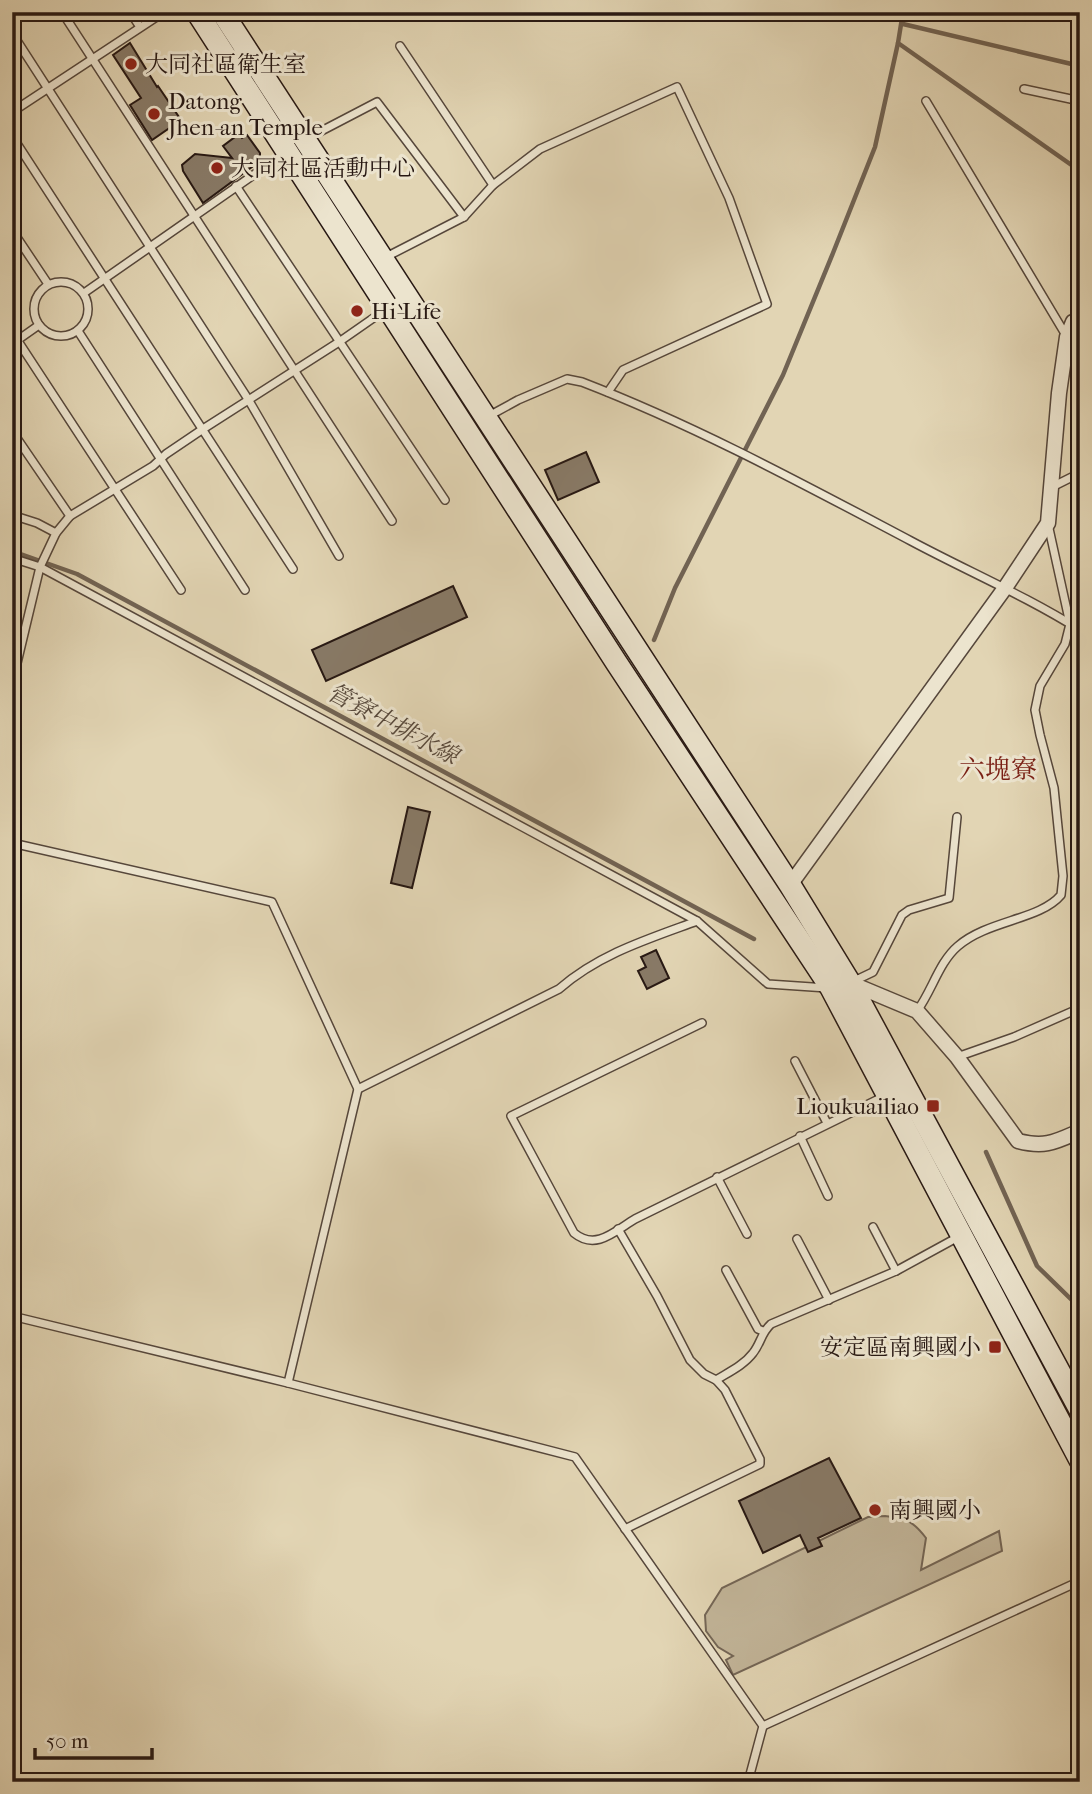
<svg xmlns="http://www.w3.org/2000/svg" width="1092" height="1794" viewBox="0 0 1092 1794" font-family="'IM FELL French Canon','Noto Serif TC',serif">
<rect width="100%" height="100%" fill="#e2d5b4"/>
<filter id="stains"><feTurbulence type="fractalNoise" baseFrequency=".00286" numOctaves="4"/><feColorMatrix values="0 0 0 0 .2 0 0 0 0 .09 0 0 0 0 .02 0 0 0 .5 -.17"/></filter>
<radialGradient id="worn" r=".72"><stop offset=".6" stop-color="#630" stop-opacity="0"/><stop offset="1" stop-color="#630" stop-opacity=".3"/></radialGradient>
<path fill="#c2b599" stroke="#746656" stroke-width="2" d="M 885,1516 C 906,1518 913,1521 926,1538 L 921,1570 L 999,1531 L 1002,1551 L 733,1675 L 726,1660 L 733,1656 L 718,1647 L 706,1631 L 705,1615 L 722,1588 L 868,1517 Z"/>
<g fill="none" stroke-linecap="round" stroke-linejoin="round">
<g stroke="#716353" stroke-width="4.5">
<path d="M 903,12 L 898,43 L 1080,171"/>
<path d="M 903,24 L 1080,66"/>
<path d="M 12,551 L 77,574 L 754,939"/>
<path d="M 654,640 L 675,588 L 783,375 L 833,253 L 875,147 L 898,43"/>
<path d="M 986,1152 L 1037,1266 L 1080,1308"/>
</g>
</g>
<g fill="#887a67" stroke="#271813" stroke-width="2">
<path d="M 130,43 L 157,87 L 158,86 L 181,120 L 152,140 L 130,105 L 141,98 L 113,55 Z"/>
<path d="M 239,134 L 242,138 L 247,135 L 260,153 L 260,161 L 203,203 L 183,171 L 182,165 L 195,154 L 232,158 L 223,146 Z"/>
<path d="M 586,452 L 599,482 L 558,500 L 545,470 Z"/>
<path d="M 453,586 L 467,617 L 326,681 L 312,650 Z"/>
<path d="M 408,807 L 430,812 L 412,888 L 391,883 Z"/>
<path d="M 656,950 L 669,978 L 647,989 L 638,971 L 646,967 L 641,957 Z"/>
<path d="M 829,1458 L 861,1518 L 818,1538 L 822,1546 L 808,1552 L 800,1535 L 763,1553 L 739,1501 Z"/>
</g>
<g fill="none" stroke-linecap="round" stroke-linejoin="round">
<g stroke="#56473b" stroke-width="10">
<g id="lane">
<path d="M 62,12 L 392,521"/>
<path d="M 130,12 L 140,27"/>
<path d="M 12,33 L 248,399 L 339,556"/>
<path d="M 400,46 L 493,185"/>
<path d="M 1024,89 L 1080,101"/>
<path d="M 926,101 L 1067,337 L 1080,351"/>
<path d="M 12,112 L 164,12"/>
<path d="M 12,136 L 293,569"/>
<path d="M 306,139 L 377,102 L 464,217"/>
<path d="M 236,186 L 445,500"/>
<path d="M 12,230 L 48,284"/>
<path d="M 384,258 L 464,217 L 493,185 L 540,149 L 677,87 L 729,198 L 767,304 L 623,370 L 608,392"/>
<circle cx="61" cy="309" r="27"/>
<path d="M 84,293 L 285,153"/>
<path d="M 78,331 L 245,590"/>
<path d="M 12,332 L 181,590"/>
<path d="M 12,344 L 39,325"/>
<path d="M 487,417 L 518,400 L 567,379 L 582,382 C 696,426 803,484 911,541 C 967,571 1026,596 1080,630"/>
<path d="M 12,431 L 70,516"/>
<path d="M 1052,487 L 1080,473"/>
<path d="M 12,515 L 37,523 L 56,533"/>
<path d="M 12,558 L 40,567 L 697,921 L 768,984 L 827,988"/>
<path d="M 12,684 L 40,567 L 56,533 L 70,516 L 153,466 L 166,454 L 203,429 L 339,342 L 405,296"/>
<path d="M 12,843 L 272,902 L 358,1089 L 288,1383"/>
<path d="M 852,982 L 873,972 L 902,915 L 909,910 L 949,898 L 957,817"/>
<path d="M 917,1011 C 932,991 939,962 958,946 C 988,920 1040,920 1061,895 L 1063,876 L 1054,788 L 1040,735 L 1035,710 L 1040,686 L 1065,644 L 1070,624 L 1048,524"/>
<path d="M 702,1023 L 511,1116 L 574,1233 C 596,1251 615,1231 635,1219 L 885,1096"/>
<path d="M 957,1057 L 1014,1037 L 1080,1008"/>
<path d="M 795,1061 L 827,1123"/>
<path d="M 358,1089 L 559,989 C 599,954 648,939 697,921"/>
<path d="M 800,1136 L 828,1196"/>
<path d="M 717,1177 L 747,1234"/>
<path d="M 873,1227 L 896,1271"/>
<path d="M 618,1229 L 657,1296 L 690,1360 L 704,1374 L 716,1380 L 725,1390 L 760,1459 L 760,1464 L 625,1529"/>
<path d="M 797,1239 L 829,1300"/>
<path d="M 726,1270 L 758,1329 L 763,1331"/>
<path d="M 12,1316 L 288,1383 L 575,1457 L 763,1726 L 748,1782"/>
<path d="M 716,1380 C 729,1372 744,1365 753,1353 C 761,1343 761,1333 771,1324 L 896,1271 L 960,1236"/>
<path d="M 763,1726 L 1080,1581"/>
</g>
</g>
<g stroke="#56473b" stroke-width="17">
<g id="street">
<path d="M 790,885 L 1005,588 L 1048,523 L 1059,393 L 1067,337 L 1073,322 L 1080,320"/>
<path d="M 850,983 L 917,1011 L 957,1057 L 1018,1141 C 1045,1148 1055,1142 1080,1131"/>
</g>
</g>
<g stroke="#271813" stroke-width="24">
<g id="secondary">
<path d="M 197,12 L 616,662 L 831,988 L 1080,1460"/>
<path d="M 222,12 L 790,885 L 850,983 L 1080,1410"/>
</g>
</g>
<use href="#lane" stroke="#ece4ce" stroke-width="7"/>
<use href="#street" stroke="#ece4ce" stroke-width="14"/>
<use href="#secondary" stroke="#ece4ce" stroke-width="21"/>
</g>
<g fill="#8f2418" stroke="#ece4ce" stroke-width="2.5">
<circle cx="131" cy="64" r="7"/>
<circle cx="154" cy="114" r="7"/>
<circle cx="217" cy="168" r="7"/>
<circle cx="357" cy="311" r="7"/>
<rect x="926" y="1099" width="14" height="14" rx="3.5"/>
<rect x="988" y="1340" width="14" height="14" rx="3.5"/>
<circle cx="875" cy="1510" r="7"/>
</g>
<g text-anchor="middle" stroke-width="6" stroke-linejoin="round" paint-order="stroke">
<g font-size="23" fill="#271813" stroke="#ece4ce" text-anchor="start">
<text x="145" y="72">大同社區衛生室</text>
<text x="168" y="109">Datong<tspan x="168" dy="26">Jhen-an Temple</tspan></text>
<text x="231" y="176">大同社區活動中心</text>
<text x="371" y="319">Hi-Life</text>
<text x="919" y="1114" text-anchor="end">Lioukuailiao</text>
<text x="981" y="1355" text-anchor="end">安定區南興國小</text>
<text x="889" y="1518">南興國小</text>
</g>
<g font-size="24" font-style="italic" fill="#584a3d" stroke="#ece4ce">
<text transform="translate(393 724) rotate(28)" y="8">管寮中排水線</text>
</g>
<g font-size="26" fill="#7a1f14" stroke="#ece4ce">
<text x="998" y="778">六塊寮</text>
</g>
</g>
<rect width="1092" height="1794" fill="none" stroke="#e2d5b4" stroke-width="42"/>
<rect x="14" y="14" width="1064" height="1766" fill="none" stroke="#271813" stroke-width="3.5"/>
<rect x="21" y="21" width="1050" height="1752" fill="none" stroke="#271813" stroke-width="2"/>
<path d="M35 1748v10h117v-10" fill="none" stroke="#271813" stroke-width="3.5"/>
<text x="46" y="1748" font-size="21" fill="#271813" stroke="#ece4ce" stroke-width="5" paint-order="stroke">50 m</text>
<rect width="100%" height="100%" filter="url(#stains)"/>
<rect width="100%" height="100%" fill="url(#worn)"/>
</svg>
